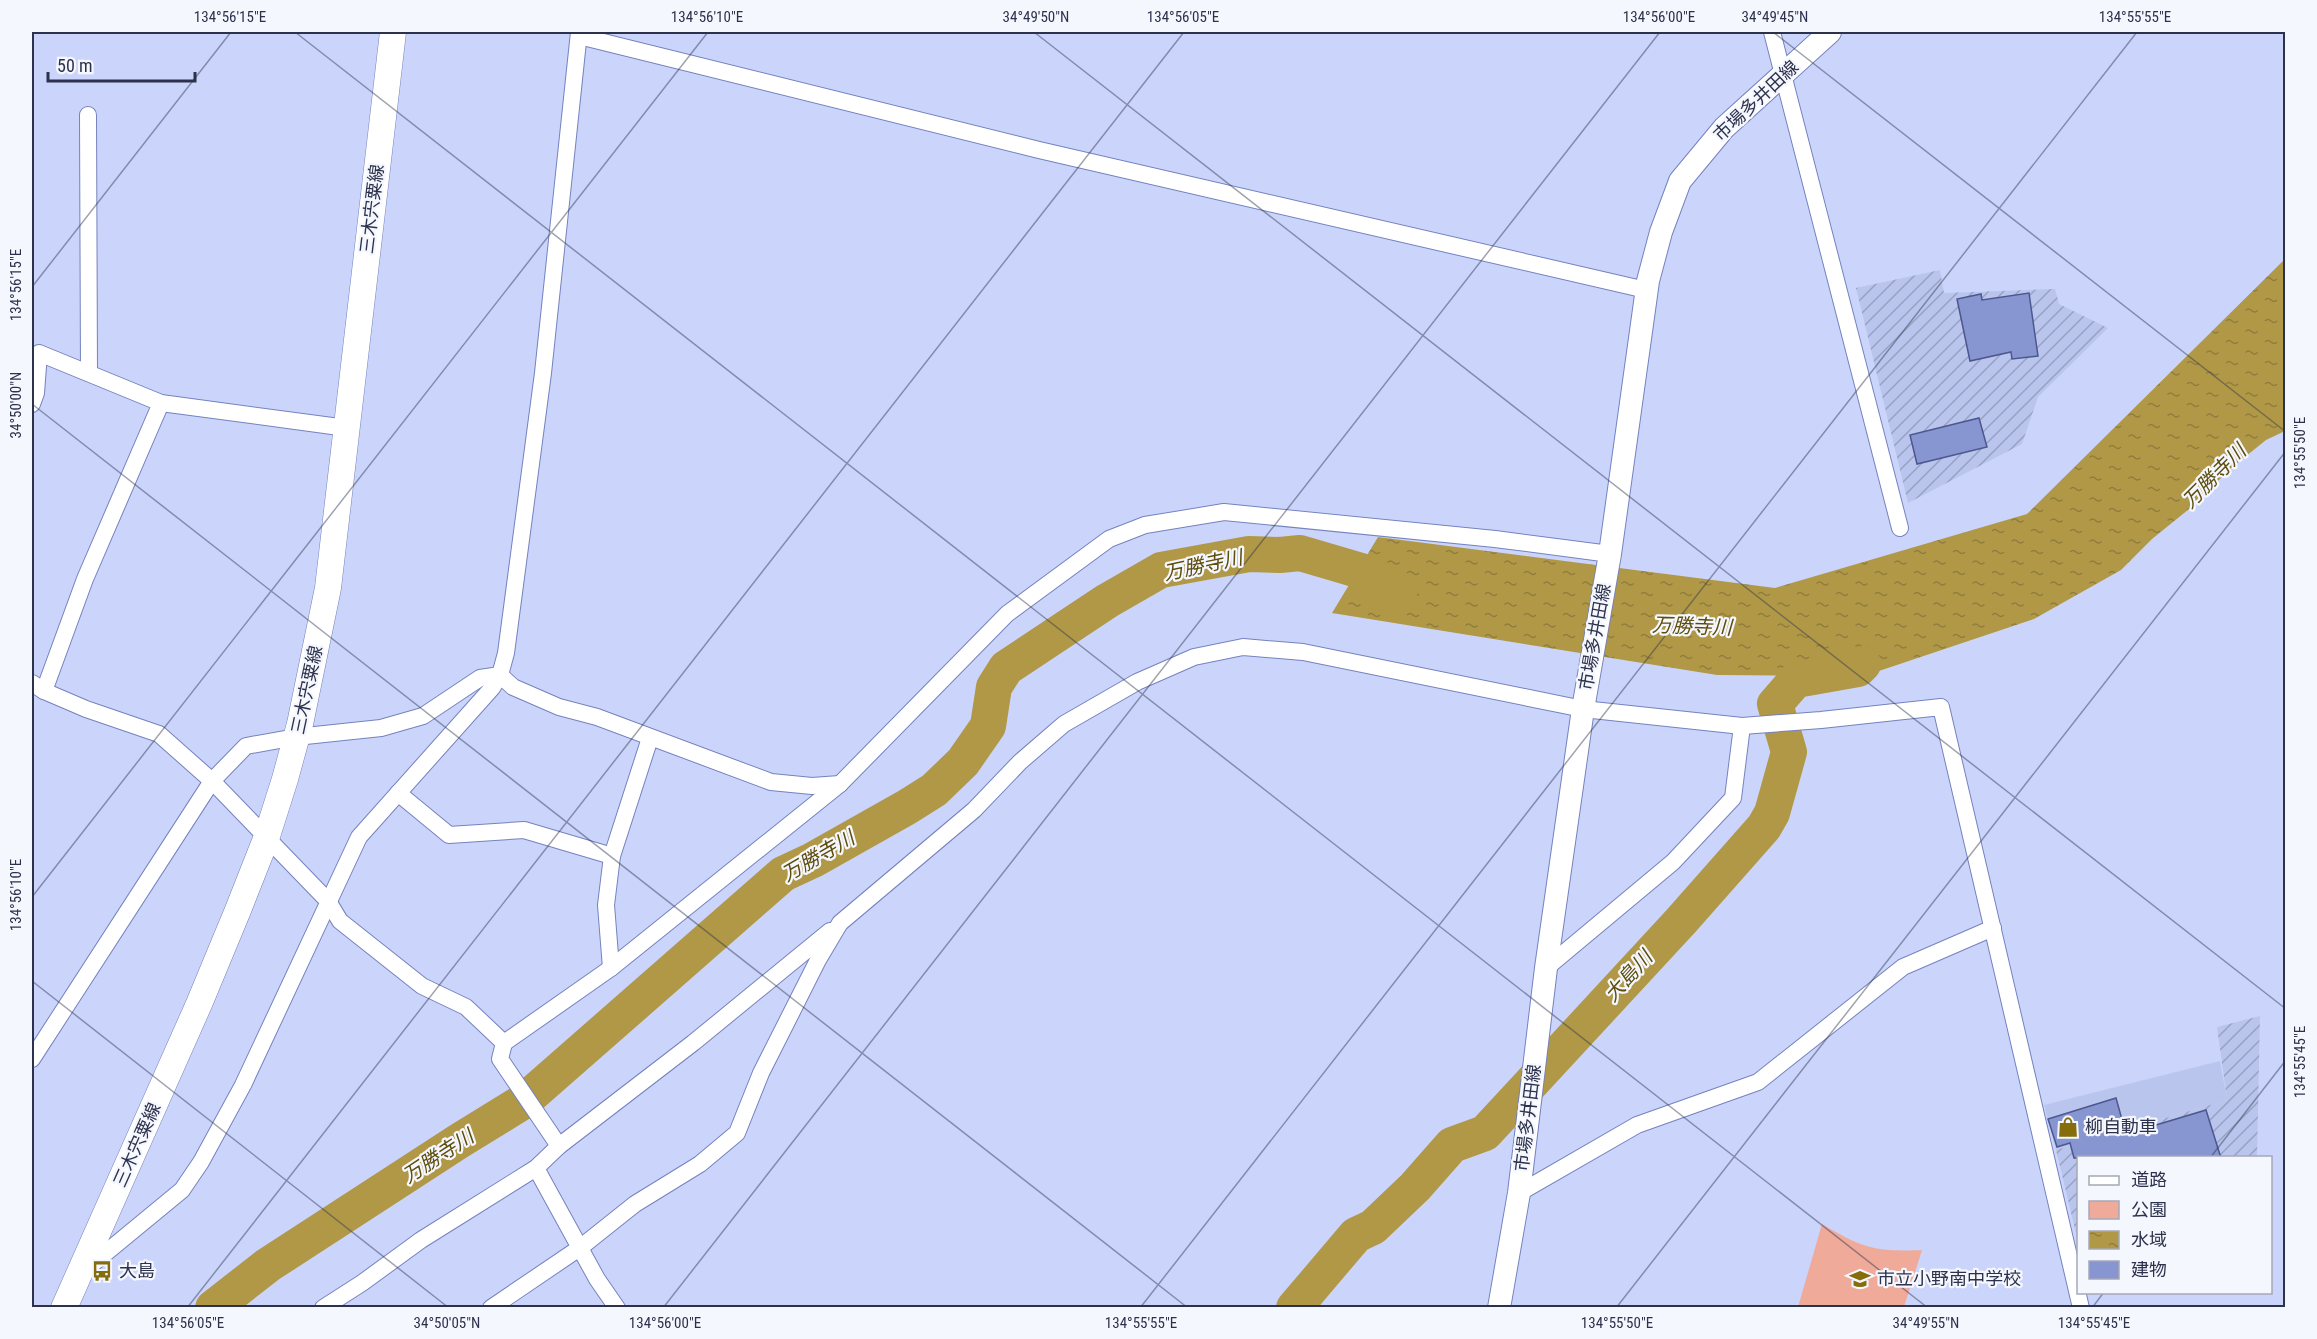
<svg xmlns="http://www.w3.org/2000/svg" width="2317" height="1339" viewBox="0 0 2317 1339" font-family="'Roboto Condensed','Noto Sans JP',sans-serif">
<defs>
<pattern id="industrial-furrows" width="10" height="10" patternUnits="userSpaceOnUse" patternTransform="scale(1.5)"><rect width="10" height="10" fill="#bac5ee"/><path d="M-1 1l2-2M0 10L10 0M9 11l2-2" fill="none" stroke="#98a1c3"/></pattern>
<pattern id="water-ripples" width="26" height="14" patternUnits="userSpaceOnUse" patternTransform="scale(1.5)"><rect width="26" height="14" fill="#b09846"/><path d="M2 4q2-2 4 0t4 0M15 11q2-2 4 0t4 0" fill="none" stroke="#907d3d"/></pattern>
</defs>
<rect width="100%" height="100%" fill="#cbd5fc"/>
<path fill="#bac5ee" d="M 2220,1061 L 2227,1100 L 2056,1150 L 2044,1105 Z"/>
<g fill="url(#industrial-furrows)">
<path d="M 1940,270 L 1944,293 L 2055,289 L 2059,304 L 2108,328 L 2038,397 L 2022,444 L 1908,503 L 1856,288 Z"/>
<path d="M 2260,1016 L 2257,1157 L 2078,1158 L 2078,1242 L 2056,1150 L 2227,1100 L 2217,1027 Z"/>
</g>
<path fill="#f0aa9a" d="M 1822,1224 C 1862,1248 1875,1252 1922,1250 L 1904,1307 L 1798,1307 Z"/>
<path fill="url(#water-ripples)" d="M 2285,259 L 2285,431 L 2266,440 L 2230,469 L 2194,505 L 2152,539 L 2121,570 L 2034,619 L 1864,676 L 1717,675 L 1332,613 L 1378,537 L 1775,588 L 2027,514 Z"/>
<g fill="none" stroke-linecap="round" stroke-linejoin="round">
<g stroke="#b09846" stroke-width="36">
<path d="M 213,1308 L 268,1265 L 459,1141 L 524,1101 L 783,874 L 813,860 L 907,807 L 934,790 L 963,762 L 988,726 L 994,687 L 1006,668 L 1107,601 L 1161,570 L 1249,554 L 1280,555 L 1300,553 L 1368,573 L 1399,594"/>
<path d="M 1294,1308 L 1356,1235 L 1373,1227 L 1415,1187 L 1452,1145 L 1485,1133 L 1681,921 L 1764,827 L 1772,813 L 1789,752 L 1775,704 L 1796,680 L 1858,669 L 1863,664"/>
</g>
</g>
<g fill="#8795d1" stroke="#4c578f" stroke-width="1.5">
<path d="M 2029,293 L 2038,356 L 2012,359 L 2011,352 L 1970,361 L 1957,299 L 1981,294 L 1982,300 Z"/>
<path d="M 1979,418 L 1987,447 L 1917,464 L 1910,435 Z"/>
<path d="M 2116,1098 L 2126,1134 L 2206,1110 L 2221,1158 L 2074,1158 L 2070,1143 L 2057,1147 L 2048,1119 Z"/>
</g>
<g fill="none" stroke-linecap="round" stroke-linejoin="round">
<g stroke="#7582be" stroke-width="18">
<g id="street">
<path d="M 1772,32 L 1900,528"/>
<path d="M 579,36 L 1039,150 L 1646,290"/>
<path d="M 88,115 L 89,373"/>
<path d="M 32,404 L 36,393 L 39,353 L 161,403 L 347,428"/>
<path d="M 32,683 L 44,691 L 86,709 L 159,734 L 212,781 L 328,901 L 340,921 L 422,986 L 466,1007 L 504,1043 L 500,1059 L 559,1146"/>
<path d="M 44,691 L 85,579 L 161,403"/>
<path d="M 398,793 L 449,835 L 524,830 L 612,856"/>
<path d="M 611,968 L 606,905 L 612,856 L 650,738"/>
<path d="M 1546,968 L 1673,862 L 1733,798 L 1742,726"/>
<path d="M 504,1043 L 611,968 L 840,784 L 1007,614 L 1109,539 L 1145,525 L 1224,512 L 1495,539 L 1610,554"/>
<path d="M 32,1059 L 212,781 L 246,746 L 296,737 L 381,728 L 423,716 L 480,678 L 500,675 L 513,687 L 559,707 L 597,717 L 771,782 L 812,786 L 840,784"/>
<path d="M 536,1168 L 597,1279 L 617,1308"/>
<path d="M 1519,1193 L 1637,1125 L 1758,1082 L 1903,967 L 1993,928"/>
<path d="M 85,1270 L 182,1190 L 201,1162 L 243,1085 L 359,837 L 492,688 L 500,675 L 506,653 L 543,373 L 579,32"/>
<path d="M 323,1308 L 362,1283 L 421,1240 L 536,1168 L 559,1146 L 693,1043 L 830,931"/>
<path d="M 491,1308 L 581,1247 L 635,1204 L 700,1164 L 737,1133 L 761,1073 L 818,960 L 840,923 L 974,810 L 1020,762 L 1064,724 L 1137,682 L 1194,657 L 1243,647 L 1303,652 L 1583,709 L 1742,726 L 1821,720 L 1941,707 L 2081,1308"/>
</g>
</g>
<g stroke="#7582be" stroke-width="24">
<path id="secondary" d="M 1499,1308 L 1519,1193 L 1546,968 L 1583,709 L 1610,554 L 1648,281 L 1661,232 L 1680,181 L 1724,128 L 1830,32"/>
</g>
<g stroke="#7582be" stroke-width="27">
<path id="primary" d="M 64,1308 L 199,1004 L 238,910 L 266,839 L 285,779 L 300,724 L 328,588 L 393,32"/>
</g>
<use href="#street" stroke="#fff" stroke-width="16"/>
<use href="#secondary" stroke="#fff" stroke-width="22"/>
<use href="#primary" stroke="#fff" stroke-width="26"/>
</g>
<path fill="none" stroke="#2d324c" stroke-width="1.5" stroke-opacity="0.45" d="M 295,32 L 1928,1308M 1034,32 L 2286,1009M 1773,32 L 2286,432M 32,287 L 231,32M 32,404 L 1188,1308M 32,897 L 708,32M 32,981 L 449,1308M 2210,1158 L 2286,1060M 187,1308 L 1184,32M 663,1308 L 1660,32M 1140,1308 L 2137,32M 1616,1308 L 2286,451M 2092,1308 L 2104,1292"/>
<defs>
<g id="shop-bare" transform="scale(1.62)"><path d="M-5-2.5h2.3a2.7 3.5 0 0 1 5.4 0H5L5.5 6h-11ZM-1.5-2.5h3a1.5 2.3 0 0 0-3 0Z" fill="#846d0a" stroke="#f5f7fe" stroke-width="2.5" paint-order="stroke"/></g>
<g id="bus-bare" transform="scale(1.62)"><path d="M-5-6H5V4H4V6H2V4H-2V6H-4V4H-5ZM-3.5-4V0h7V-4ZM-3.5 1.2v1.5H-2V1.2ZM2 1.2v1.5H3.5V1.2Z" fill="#846d0a" stroke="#f5f7fe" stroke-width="2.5" paint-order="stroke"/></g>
<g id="school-bare" transform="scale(1.62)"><path d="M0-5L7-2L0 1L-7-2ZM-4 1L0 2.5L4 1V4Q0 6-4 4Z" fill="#846d0a" stroke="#f5f7fe" stroke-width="2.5" paint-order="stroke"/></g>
</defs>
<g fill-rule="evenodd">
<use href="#shop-bare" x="2068" y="1127"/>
<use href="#bus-bare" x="102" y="1271"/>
<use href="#school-bare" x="1860" y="1279"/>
</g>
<g text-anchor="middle" stroke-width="4.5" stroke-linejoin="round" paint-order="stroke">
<g font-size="18" fill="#2d324c" stroke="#f5f7fe">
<text transform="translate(1756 101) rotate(-43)" y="6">市場多井田線</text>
<text transform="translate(372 209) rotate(-83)" y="6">三木宍粟線</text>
<text transform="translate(1595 637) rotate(-80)" y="6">市場多井田線</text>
<text transform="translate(307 690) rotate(-78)" y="6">三木宍粟線</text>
<text transform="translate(1528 1118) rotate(-83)" y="6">市場多井田線</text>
<text transform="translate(137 1145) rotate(-66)" y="6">三木宍粟線</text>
</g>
<g font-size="18" fill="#2d324c" stroke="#f5f7fe" text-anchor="start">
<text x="2085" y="1133">柳自動車</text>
<text x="119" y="1277">大島</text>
<text x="1877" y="1285">市立小野南中学校</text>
</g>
<g font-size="20" font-style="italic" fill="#5d4c0b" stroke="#f5f7fe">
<text transform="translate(2214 476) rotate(-45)" y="7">万勝寺川</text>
<text transform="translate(1203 565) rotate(-12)" y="7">万勝寺川</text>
<text transform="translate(1692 626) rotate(2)" y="7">万勝寺川</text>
<text transform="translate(818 856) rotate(-30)" y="7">万勝寺川</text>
<text transform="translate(1628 976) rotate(-48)" y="7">大島川</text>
<text transform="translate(438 1156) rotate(-33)" y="7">万勝寺川</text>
</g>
</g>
<rect width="2317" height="1339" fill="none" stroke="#f5f7fe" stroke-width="66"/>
<rect x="2077" y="1156" width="195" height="138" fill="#f5f7fe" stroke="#a5a8b7" stroke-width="1.5"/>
<rect x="2089" y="1176" width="30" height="9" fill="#ffffff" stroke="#a5a8b7" stroke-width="1.5"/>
<text x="2131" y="1186" font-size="18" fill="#2d324c">道路</text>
<rect x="2089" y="1201" width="30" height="18" fill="#f0aa9a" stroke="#a5a8b7" stroke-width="1.5"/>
<text x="2131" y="1216" font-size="18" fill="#2d324c">公園</text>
<rect x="2089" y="1231" width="30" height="18" fill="url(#water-ripples)" stroke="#a5a8b7" stroke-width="1.5"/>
<text x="2131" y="1246" font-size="18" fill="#2d324c">水域</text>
<rect x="2089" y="1261" width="30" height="18" fill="#8795d1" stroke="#a5a8b7" stroke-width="1.5"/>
<text x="2131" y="1276" font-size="18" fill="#2d324c">建物</text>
<path d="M48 72v9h147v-9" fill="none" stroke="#2d324c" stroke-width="3"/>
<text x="57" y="72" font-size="18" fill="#2d324c" stroke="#f5f7fe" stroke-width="4.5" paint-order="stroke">50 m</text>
<rect x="33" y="33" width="2251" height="1273" fill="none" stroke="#2d324c" stroke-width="2"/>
<g font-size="15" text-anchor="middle" fill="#2d324c">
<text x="230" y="22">134°56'15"E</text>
<text x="707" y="22">134°56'10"E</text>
<text x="1036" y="22">34°49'50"N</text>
<text x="1183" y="22">134°56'05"E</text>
<text x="1659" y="22">134°56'00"E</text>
<text x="1775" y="22">34°49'45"N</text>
<text x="2135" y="22">134°55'55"E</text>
<text transform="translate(16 285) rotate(-90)" y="5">134°56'15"E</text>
<text transform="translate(16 405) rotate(-90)" y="5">34°50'00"N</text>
<text transform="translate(2300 453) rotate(-90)" y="5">134°55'50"E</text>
<text transform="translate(16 895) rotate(-90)" y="5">134°56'10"E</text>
<text transform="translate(2300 1062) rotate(-90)" y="5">134°55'45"E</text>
<text x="188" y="1328">134°56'05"E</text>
<text x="447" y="1328">34°50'05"N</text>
<text x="665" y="1328">134°56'00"E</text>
<text x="1141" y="1328">134°55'55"E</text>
<text x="1617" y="1328">134°55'50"E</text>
<text x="1926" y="1328">34°49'55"N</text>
<text x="2094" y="1328">134°55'45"E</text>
</g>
</svg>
